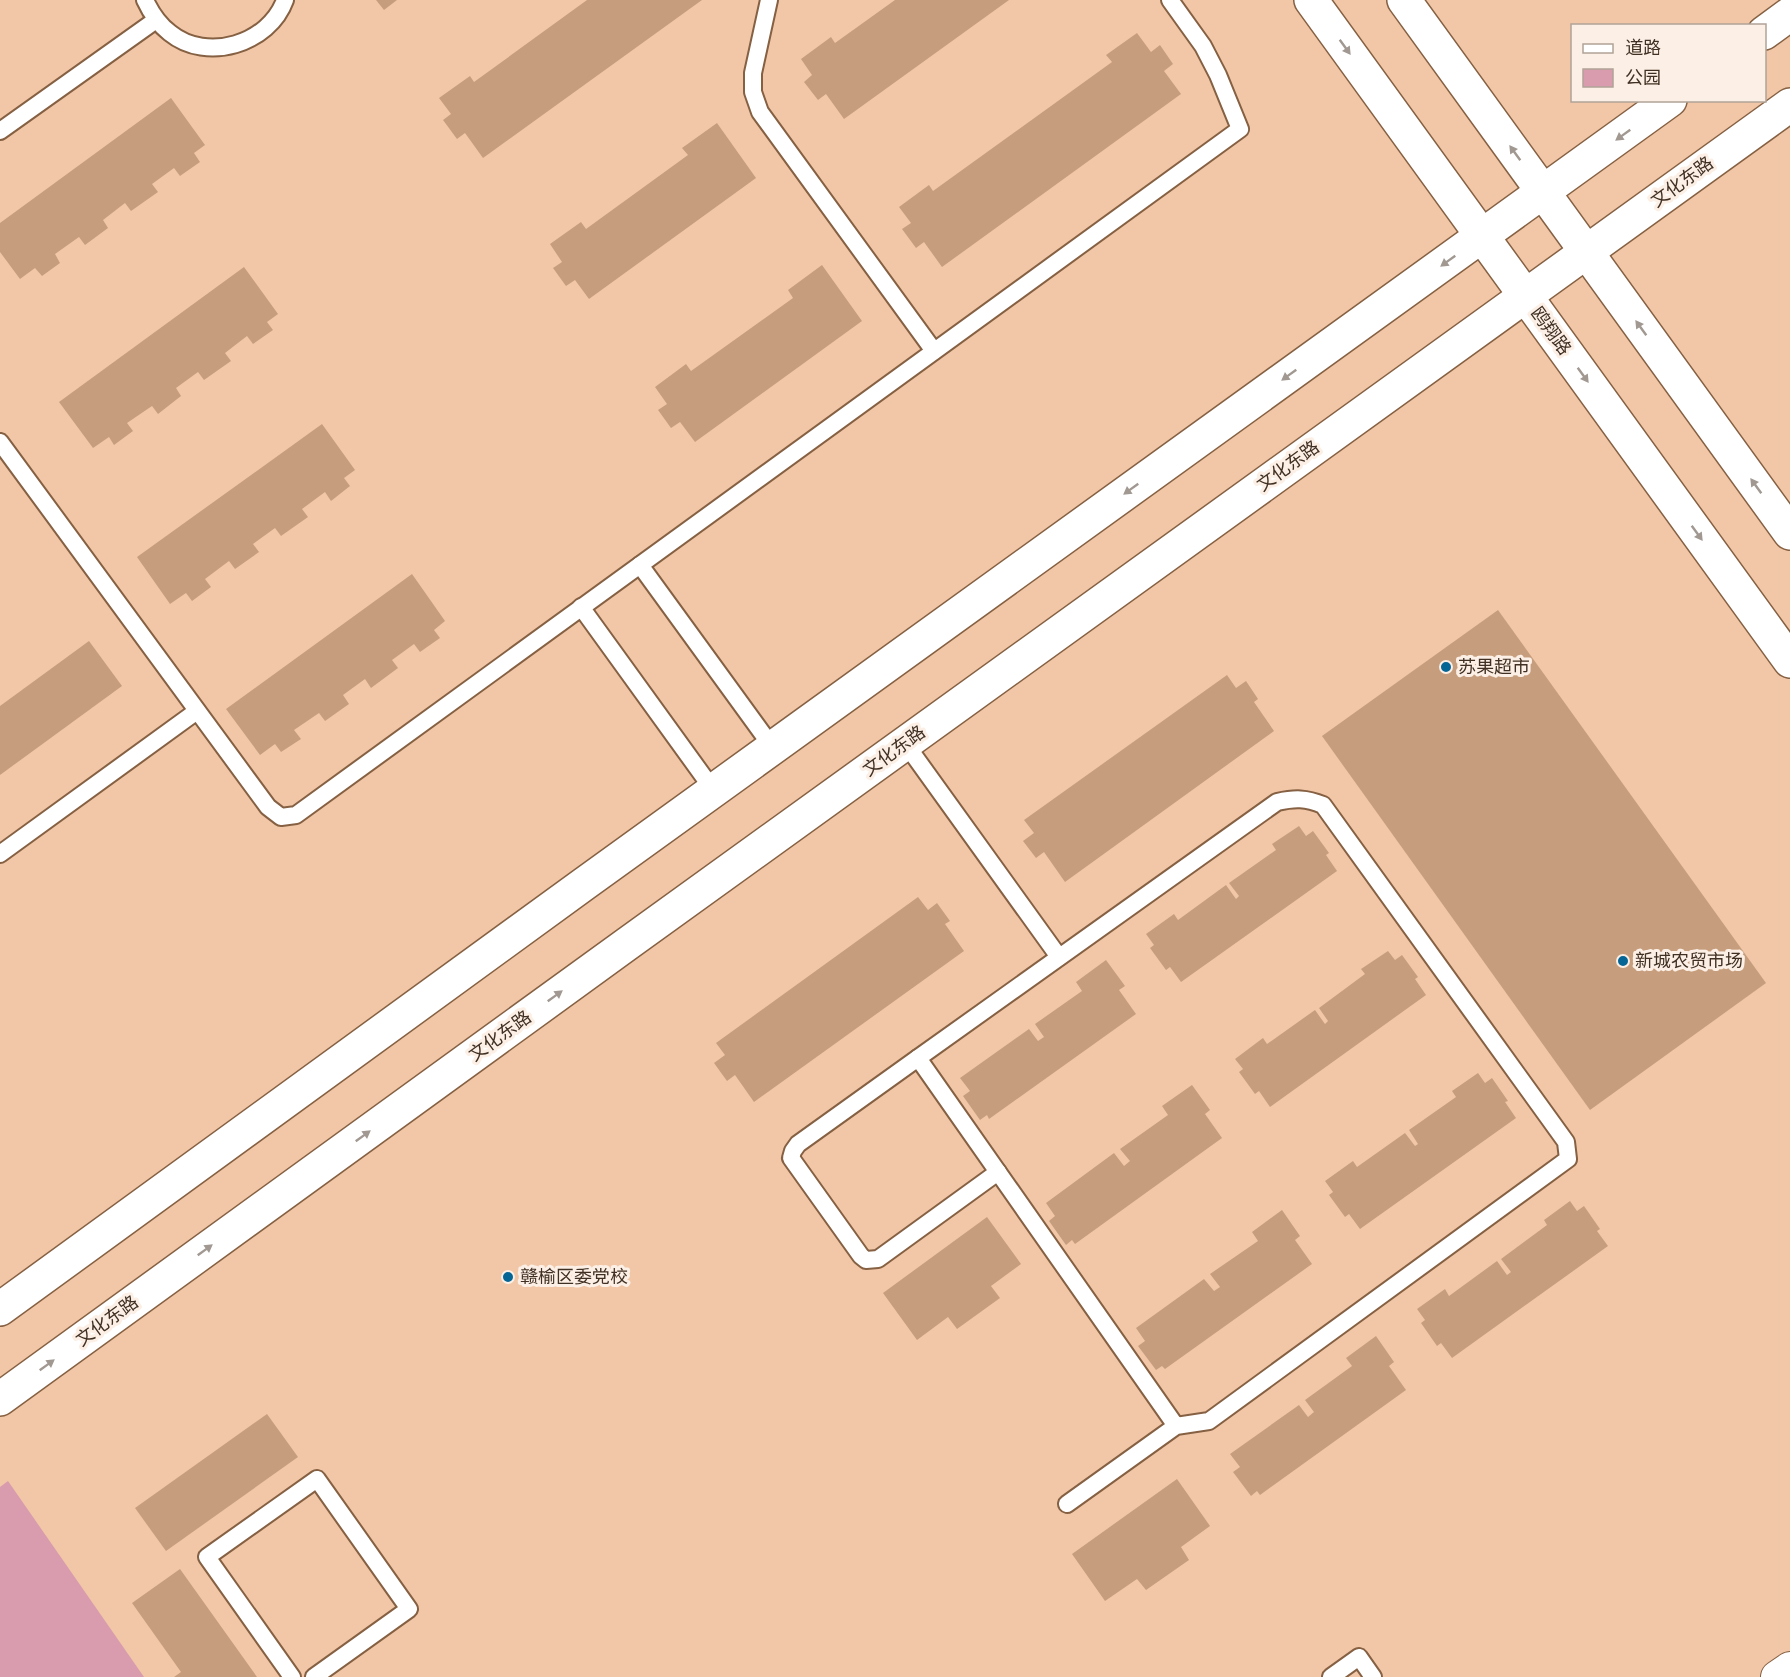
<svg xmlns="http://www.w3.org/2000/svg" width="1790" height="1677" viewBox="0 0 1790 1677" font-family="'Nunito Sans','Noto Sans SC',sans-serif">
<rect width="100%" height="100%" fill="#f1c7a7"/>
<path fill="#d89cae" d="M 8,1481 L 144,1677 L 0,1677 L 0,1487 Z"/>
<g fill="#c69e7e">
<path d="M 376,0 L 397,0 L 384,10 Z"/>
<path d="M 587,0 L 702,0 L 483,158 L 465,133 L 457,139 L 443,120 L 451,114 L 439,98 L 470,76 L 474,82 Z"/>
<path d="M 895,0 L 1009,0 L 844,119 L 826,94 L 818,100 L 804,82 L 812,75 L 801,59 L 831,37 L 835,43 Z"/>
<path d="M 1137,33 L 1151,52 L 1160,45 L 1173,64 L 1164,71 L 1181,94 L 942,267 L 924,242 L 916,248 L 902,229 L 911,223 L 899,207 L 929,185 L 933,191 L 1112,62 L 1106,55 Z"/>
<path d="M 171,98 L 205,145 L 194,153 L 200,162 L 180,176 L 174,168 L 152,184 L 158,192 L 131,211 L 125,203 L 103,220 L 108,228 L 85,245 L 79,237 L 55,254 L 60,263 L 42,276 L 35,268 L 20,279 L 0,252 L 0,223 Z"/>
<path d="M 717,123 L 756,178 L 589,299 L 575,280 L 566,286 L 553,268 L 562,262 L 550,244 L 581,222 L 586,229 L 688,155 L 682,148 Z"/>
<path d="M 822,265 L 862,321 L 695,442 L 680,422 L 671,428 L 658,410 L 667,404 L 655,387 L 686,364 L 691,371 L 793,298 L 788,290 Z"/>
<path d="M 244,267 L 278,314 L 267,322 L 273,330 L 253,344 L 247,336 L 225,353 L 231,361 L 204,380 L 198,372 L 176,388 L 181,396 L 158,414 L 152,406 L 127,423 L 133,431 L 114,445 L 109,437 L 93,448 L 59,402 Z"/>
<path d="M 322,424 L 355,470 L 344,478 L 350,486 L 331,501 L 325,492 L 302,509 L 308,517 L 281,536 L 275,528 L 253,544 L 259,552 L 235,569 L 229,561 L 205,579 L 211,587 L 192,601 L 186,593 L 170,604 L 137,557 Z"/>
<path d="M 412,574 L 445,621 L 434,630 L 440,638 L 420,652 L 414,644 L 392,660 L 398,668 L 371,688 L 365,679 L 343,695 L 349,704 L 325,721 L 319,713 L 294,730 L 301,739 L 281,752 L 275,744 L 260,755 L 226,709 Z"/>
<path d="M 1498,610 L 1766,983 L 1590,1110 L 1322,736 Z"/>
<path d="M 89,641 L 122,686 L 0,775 L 0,706 Z"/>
<path d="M 1227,675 L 1236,688 L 1246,681 L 1258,699 L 1254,702 L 1274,731 L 1065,882 L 1044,852 L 1036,858 L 1023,841 L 1034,833 L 1024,820 Z"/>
<path d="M 1299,826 L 1306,836 L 1313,831 L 1329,853 L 1326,855 L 1337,871 L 1181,982 L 1170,967 L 1166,970 L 1150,948 L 1154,945 L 1146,934 L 1174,914 L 1178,920 L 1226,885 L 1236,899 L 1239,896 L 1229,883 L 1276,850 L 1272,844 Z"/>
<path d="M 918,897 L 928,910 L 937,903 L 950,921 L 945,924 L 964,951 L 754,1102 L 735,1075 L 727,1081 L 714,1063 L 725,1055 L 716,1043 Z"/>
<path d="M 1388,951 L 1395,960 L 1402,955 L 1418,977 L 1415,979 L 1426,995 L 1270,1107 L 1259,1091 L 1255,1094 L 1239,1072 L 1243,1069 L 1235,1059 L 1263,1038 L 1267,1044 L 1315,1010 L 1325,1024 L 1328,1021 L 1319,1008 L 1365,974 L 1361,969 Z"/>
<path d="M 1106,960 L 1125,986 L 1119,990 L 1136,1014 L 989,1119 L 987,1115 L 980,1120 L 963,1096 L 970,1091 L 960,1078 L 1029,1029 L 1038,1041 L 1044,1037 L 1035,1024 L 1082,991 L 1076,982 Z"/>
<path d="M 1478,1073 L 1485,1083 L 1492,1078 L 1508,1101 L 1505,1102 L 1516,1118 L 1360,1229 L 1349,1214 L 1345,1217 L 1329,1195 L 1333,1192 L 1325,1181 L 1353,1161 L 1357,1167 L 1405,1133 L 1415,1146 L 1418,1144 L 1409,1130 L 1456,1097 L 1452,1091 Z"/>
<path d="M 1192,1085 L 1210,1110 L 1205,1114 L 1222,1138 L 1075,1244 L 1072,1240 L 1066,1245 L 1049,1221 L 1055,1216 L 1046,1203 L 1114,1153 L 1124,1166 L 1130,1161 L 1120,1149 L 1168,1115 L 1162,1106 Z"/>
<path d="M 1570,1201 L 1577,1211 L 1584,1206 L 1600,1229 L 1597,1231 L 1608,1246 L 1452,1358 L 1441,1343 L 1437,1346 L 1421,1323 L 1425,1320 L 1417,1309 L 1445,1289 L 1449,1296 L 1497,1261 L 1507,1275 L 1511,1272 L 1501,1259 L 1547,1225 L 1544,1220 Z"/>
<path d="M 1282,1210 L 1300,1236 L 1295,1240 L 1312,1264 L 1165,1369 L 1162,1366 L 1156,1370 L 1138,1346 L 1145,1341 L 1136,1328 L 1204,1279 L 1214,1291 L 1220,1287 L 1210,1274 L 1258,1241 L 1252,1232 Z"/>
<path d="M 987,1217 L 1021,1264 L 991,1286 L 1000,1298 L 957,1329 L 948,1317 L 917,1340 L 883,1293 Z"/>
<path d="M 1376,1336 L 1394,1362 L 1389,1366 L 1406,1390 L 1260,1495 L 1257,1491 L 1251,1496 L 1233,1472 L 1240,1467 L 1230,1454 L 1299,1405 L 1308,1417 L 1314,1412 L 1305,1400 L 1352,1366 L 1346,1358 Z"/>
<path d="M 267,1414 L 298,1457 L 166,1551 L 135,1508 Z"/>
<path d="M 1177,1479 L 1210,1526 L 1181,1547 L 1189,1560 L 1146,1590 L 1137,1579 L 1105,1601 L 1072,1554 Z"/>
<path d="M 180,1569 L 257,1677 L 174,1677 L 181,1672 L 132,1603 Z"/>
</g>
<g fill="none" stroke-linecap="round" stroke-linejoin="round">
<g stroke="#856042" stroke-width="20">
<g id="lane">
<path d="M 145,0 C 151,13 158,24 170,33 C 207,63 269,44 285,0"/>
<path d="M 769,0 L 753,73 L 753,92 L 760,112 L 934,351"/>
<path d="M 0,131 L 156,20"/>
<path d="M 0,442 L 268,807 L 281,817 L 296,815 L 1240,129 L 1218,75 L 1203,46 L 1170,0"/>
<path d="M 640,565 L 773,748"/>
<path d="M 581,607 L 714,791"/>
<path d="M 905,743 L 1059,957"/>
<path d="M 0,854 L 197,711"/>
<path d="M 918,1058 L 798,1144 L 793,1151 L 791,1158 L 861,1256 L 866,1260 L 878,1259 L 998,1172"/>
<path d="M 1067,1504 L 1176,1426 L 1209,1421 L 1568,1159 L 1566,1142 L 1323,805 C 1306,798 1295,798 1277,802 L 918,1058 L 1176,1426"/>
<path d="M 292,1677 L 207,1557 L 317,1479 L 409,1609 L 314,1677"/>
<path d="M 1331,1677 L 1359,1657 L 1373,1677"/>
</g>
</g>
<g stroke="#856042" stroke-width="34">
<path id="street" d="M 1777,1677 L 1790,1668"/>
</g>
<g stroke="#856042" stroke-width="36">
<g id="secondary">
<path d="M 1311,0 L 1790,661"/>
<path d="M 1404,0 L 1790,533"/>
<path d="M 1764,33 L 1790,14"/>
<path d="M 0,1309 L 584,884 L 1670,100"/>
<path d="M 0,1399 L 627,944 L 1790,105"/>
</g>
</g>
<use href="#lane" stroke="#fff" stroke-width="16"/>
<use href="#street" stroke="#fff" stroke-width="32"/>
<use href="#secondary" stroke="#fff" stroke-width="33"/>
</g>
<defs><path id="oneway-solid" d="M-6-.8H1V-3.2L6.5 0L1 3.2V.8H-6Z" transform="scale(1.5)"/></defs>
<g fill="#a09891">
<use href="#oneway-solid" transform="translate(1345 47) rotate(54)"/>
<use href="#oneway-solid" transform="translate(1623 135) rotate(144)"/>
<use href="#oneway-solid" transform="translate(1515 153) rotate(-126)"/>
<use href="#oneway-solid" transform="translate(1448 261) rotate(144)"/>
<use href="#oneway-solid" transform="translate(1641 328) rotate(-126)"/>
<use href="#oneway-solid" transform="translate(1289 375) rotate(144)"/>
<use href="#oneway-solid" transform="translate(1583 375) rotate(54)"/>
<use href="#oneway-solid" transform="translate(1756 486) rotate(-126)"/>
<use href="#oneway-solid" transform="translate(1131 489) rotate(144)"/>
<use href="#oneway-solid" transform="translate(1697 533) rotate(54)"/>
<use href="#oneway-solid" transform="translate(555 996) rotate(-36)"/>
<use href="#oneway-solid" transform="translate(363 1136) rotate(-36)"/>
<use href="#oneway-solid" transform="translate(205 1250) rotate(-36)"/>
<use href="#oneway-solid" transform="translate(47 1365) rotate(-36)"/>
</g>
<g fill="#056595" stroke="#fcefe5" stroke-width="2">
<circle cx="1446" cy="667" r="6"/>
<circle cx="1623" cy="961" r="6"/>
<circle cx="508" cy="1277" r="6"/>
</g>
<g text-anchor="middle" stroke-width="6" stroke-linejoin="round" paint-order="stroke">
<g font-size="18" fill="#403023" stroke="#fcefe5">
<text transform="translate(1682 182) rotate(-36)" y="6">文化东路</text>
<text transform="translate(1551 331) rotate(54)" y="6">鸥翔路</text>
<text transform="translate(1288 466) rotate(-36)" y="6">文化东路</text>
<text transform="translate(894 751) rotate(-36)" y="6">文化东路</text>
<text transform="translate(500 1036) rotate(-36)" y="6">文化东路</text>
<text transform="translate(107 1321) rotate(-36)" y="6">文化东路</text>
</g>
<g font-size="18" fill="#403023" stroke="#fcefe5" text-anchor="start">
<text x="1458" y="673">苏果超市</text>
<text x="1635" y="967">新城农贸市场</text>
<text x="520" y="1283">赣榆区委党校</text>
</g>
</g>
<rect x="1571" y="24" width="195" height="78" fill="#fcefe5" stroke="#b1a397" stroke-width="1.5"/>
<rect x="1583" y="44" width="30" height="9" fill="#ffffff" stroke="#b1a397" stroke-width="1.5"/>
<text x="1625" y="54" font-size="18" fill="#403023">道路</text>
<rect x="1583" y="69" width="30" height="18" fill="#d89cae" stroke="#b1a397" stroke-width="1.5"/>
<text x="1625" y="84" font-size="18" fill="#403023">公园</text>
</svg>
